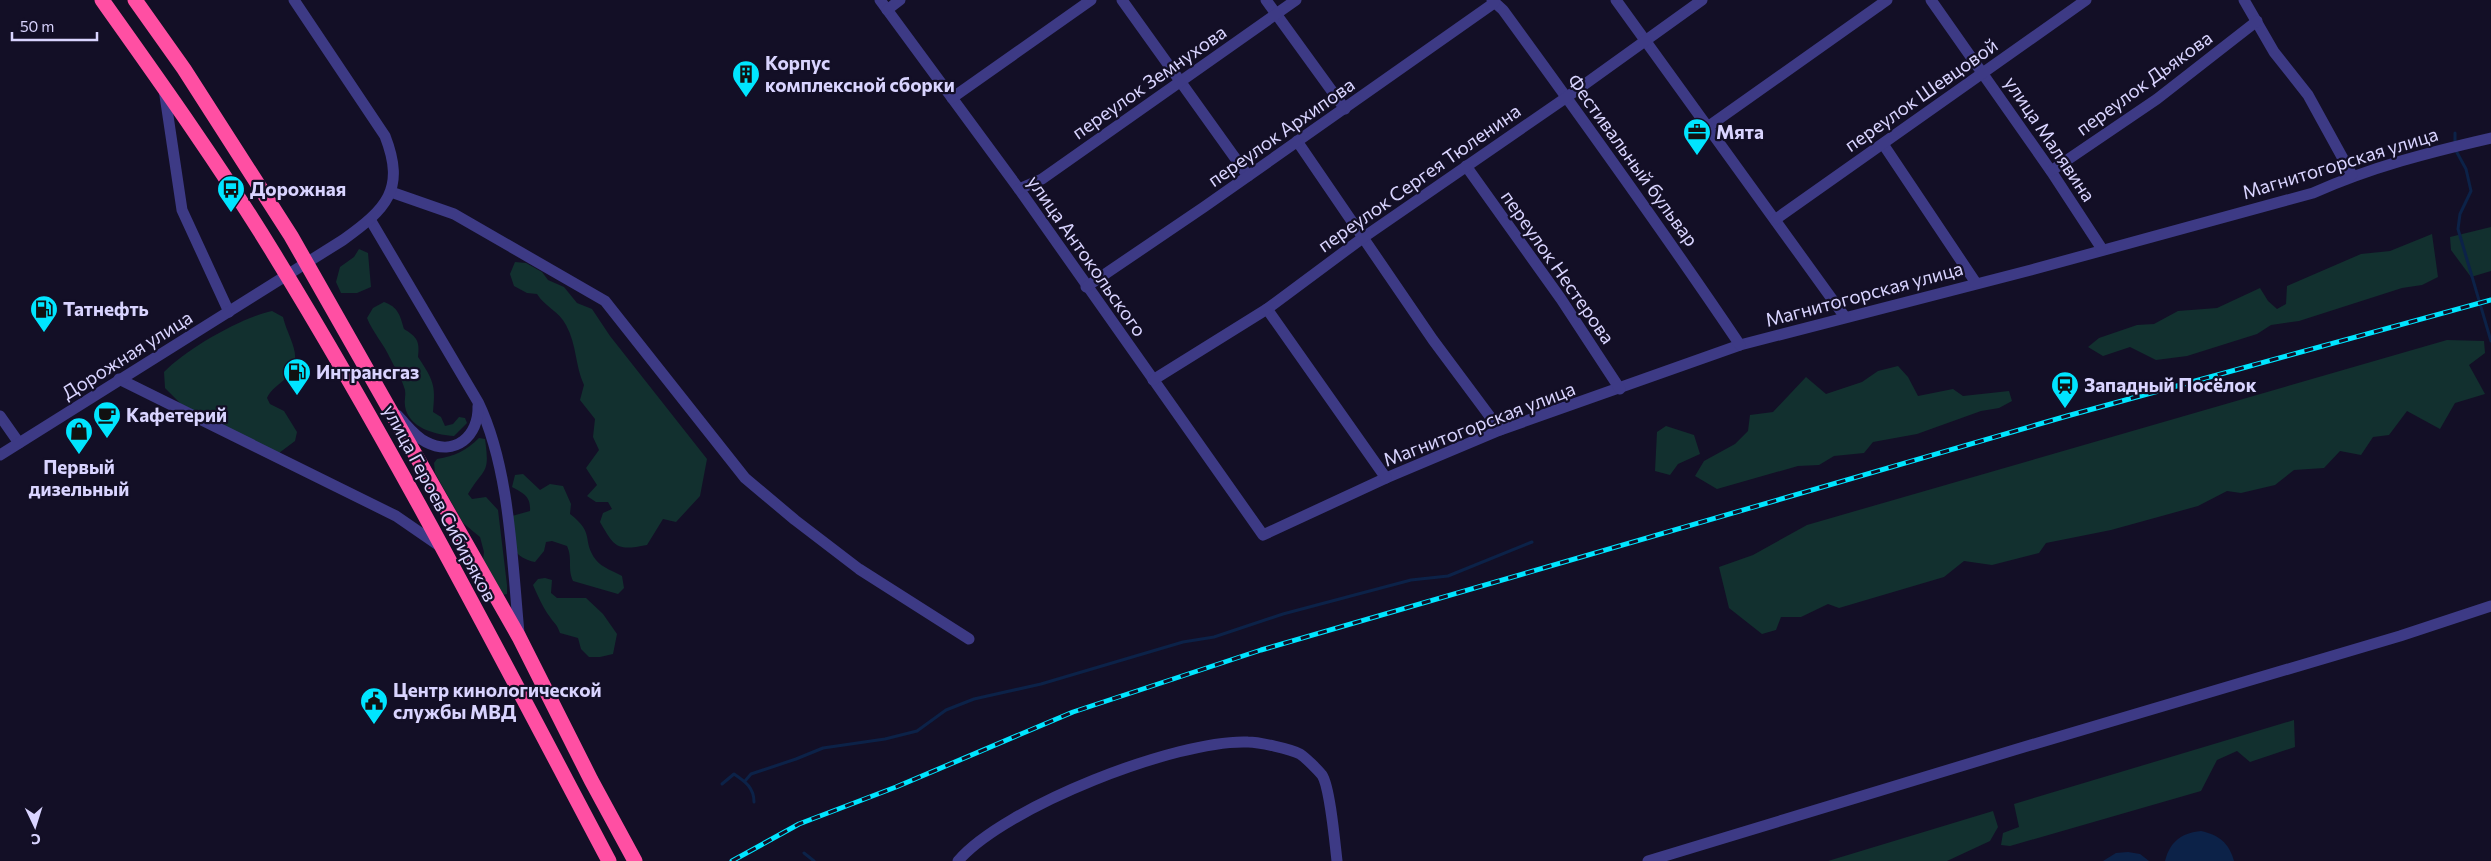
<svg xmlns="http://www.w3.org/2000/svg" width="2491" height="861" viewBox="0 0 2491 861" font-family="Commissioner,sans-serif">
<rect width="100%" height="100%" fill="#130f26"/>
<g fill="#12302f">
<path d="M 2491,227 L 2491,271 L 2471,277 L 2451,250 L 2450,237 Z"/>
<path d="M 2432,234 L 2438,277 L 2422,285 L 2402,288 L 2299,321 L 2271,325 L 2257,334 L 2187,356 L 2156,360 L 2130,347 L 2103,356 L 2088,347 L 2099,338 L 2137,325 L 2154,324 L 2178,311 L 2217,308 L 2260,288 L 2268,301 L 2277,309 L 2286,304 L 2287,286 L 2361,254 L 2390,251 Z"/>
<path d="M 359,249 L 368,253 L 371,287 L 357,293 L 341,293 L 336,282 L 340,267 L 354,257 Z"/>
<path d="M 515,262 L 526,263 L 542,272 L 548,280 L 564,287 L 577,303 L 592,309 L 610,336 L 707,459 L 700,496 L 676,522 L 663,519 L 647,545 C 617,551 615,548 600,522 L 603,513 L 612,509 L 608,502 L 596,502 L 587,496 L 597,485 L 586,468 L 599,450 L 593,437 L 595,419 L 580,400 L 584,385 C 575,366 577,345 566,325 C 559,311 545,307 537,294 L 527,293 L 514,286 L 510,274 Z"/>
<path d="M 384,302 C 398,307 400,315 404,329 C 417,337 420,341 418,357 C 433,380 436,384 433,412 L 441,417 L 445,426 L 453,424 L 459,417 L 465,418 L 467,423 L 454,436 C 436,435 408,428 405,406 C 404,401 406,395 405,390 C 402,379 395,368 390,358 C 384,344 373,333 367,318 L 373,308 Z"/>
<path d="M 272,311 L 283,317 C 288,339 306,358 286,378 C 279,385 271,389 267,398 L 270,404 L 284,411 L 297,432 L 295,441 L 279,453 L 188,411 L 165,388 L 164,372 C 186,349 242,317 272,311 Z"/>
<path d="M 2447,340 L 2484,341 L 2485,353 L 2469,365 L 2485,394 L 2455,403 L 2440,429 L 2407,411 L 2389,435 L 2373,437 L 2361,455 L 2340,451 L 2324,468 L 2294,470 L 2275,485 L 2241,493 L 2227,491 L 2198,506 L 2111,530 L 2046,543 L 2039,553 L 1992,565 L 1964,561 L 1944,577 L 1839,608 L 1828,604 L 1801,617 L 1781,617 L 1776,630 L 1762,634 L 1729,608 L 1719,567 L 1753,555 L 1807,525 Z"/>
<path d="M 1898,366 L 1908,377 L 1918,396 L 1953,389 L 1963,396 L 2009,391 L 2012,401 L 1999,408 L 1981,411 L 1917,434 L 1873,442 L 1864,453 L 1834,456 L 1819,465 L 1798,466 L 1717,489 L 1695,476 L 1704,461 L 1735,444 L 1748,431 L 1750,415 L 1773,412 L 1806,377 L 1826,394 L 1862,382 L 1878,371 Z"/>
<path d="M 1666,426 L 1694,435 L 1700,454 L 1678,464 L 1670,475 L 1655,471 L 1657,432 Z"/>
<path d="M 479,438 L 485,439 C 490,475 485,466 468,494 L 472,499 L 486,497 L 498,510 L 507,585 L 507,594 L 502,595 L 483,560 L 484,552 L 480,537 L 463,523 L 435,473 L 434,463 L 437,459 C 455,456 466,451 479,438 Z"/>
<path d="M 523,474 L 540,490 L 550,484 L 563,486 L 571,504 L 570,514 C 596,534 581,540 596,560 C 601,567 615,572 622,576 L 624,588 L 618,594 L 573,581 C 567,568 573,559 567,546 L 552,541 L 546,542 L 544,551 L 535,562 C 508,556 512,540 512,516 L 530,511 C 531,496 523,493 512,487 L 515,475 Z"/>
<path d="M 545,578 L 552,580 L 551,593 L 557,598 L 586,598 L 603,614 L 617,634 L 613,654 L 600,657 L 589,657 L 581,649 L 578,638 L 560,633 C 556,622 555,625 550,617 C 543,608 538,596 533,585 L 538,579 Z"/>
<path d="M 2294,720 L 2295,747 L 2250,762 L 2237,751 L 2217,760 L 2201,791 L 2010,846 L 2001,845 L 2003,833 L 2019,827 L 2014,804 Z"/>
<path d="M 1993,811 L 1998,827 L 1990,841 L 1947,861 L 1828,861 Z"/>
</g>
<g fill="#0c2248">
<path d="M 2201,831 C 2219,835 2229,843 2234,861 L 2165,861 C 2170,841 2182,833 2201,831 Z"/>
<path d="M 2128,852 L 2140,854 L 2149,861 L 2103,861 L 2116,853 Z"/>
</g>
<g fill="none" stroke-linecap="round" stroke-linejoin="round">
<g stroke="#0c2248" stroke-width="3">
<path d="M 2455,133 L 2455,143"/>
<path d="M 2455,149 L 2466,169 L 2471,191 L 2460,214 L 2458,229 L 2491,341"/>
<path d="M 745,781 L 751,774 L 796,759 L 823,748 L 885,739 L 917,731 L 946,710 L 974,699 L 1041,684 L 1183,642 L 1214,637 L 1283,614 L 1411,580 L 1448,576 L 1532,542"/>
<path d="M 722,784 L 734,774 C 746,782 754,788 754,802"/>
<path d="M 804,853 L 814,861"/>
</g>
<g stroke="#3d3a85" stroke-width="11">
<path d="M 880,0 L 1019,189 L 1263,535 L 1386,478 L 1500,430 L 1740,345 L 2031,270 L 2313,193 C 2371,167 2430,152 2491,138"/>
<path d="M 1122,0 L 1248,176"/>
<path d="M 1266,0 L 1345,109"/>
<path d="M 1492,0 L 1503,10 C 1584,121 1664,232 1740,345"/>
<path d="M 1616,0 L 1845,317"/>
<path d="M 1931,0 L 2051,171 L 2102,249"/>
<path d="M 2244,0 L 2274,52 L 2308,95 L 2352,175"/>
<path d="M 887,10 L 900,0"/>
<path d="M 164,89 L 182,210 L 229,312"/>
<path d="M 952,98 L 1091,0"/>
<path d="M 1709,126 L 1887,0"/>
<path d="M 1297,141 L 1433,340 L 1500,430"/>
<path d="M 1883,144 L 1976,283"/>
<path d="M 1466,166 L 1561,299 L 1620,389"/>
<path d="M 2051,171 L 2157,99 L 2257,21"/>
<path d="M 1019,189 L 1042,179 L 1296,0"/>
<path d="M 391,192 L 454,214 L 605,301 L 745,478 L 795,520 L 859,569 L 969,639"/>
<path d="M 1776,219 L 2086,0"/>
<path d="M 371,221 L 478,402 C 510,468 512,560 519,633"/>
<path d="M 1086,287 L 1204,207 L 1494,3"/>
<path d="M 1267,309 L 1386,478"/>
<path d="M 119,379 L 396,516 L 441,547"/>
<path d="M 1153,380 L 1267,309 L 1364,237 L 1567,97 L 1702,0"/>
<path d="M 397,415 C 406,424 414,436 426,442 C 455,457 479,436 478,406"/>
<path d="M 0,416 L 19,443"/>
<path d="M 0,455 L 343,240 C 386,209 406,190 385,136 L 294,0"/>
<path d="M 958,861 C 1004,807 1177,739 1248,742 C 1258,742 1291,749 1300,754 C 1306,758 1317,769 1322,775 C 1330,787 1335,844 1337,861"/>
<path d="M 1648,861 L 2014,750 L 2400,636 L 2491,606"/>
</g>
<g stroke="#ff4fa3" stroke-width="15">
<path d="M 102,0 C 161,83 221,167 274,254 C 395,451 501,657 609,861"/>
<path d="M 135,0 L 184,69 L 291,236 L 519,637 L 591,780 L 635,861"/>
</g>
<g stroke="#00e5ff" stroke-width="5">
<path id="rail" d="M 732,861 L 799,824 L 896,787 L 1073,712 L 1261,650 L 2067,416 L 2491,300"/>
</g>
<use href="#rail" stroke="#130f26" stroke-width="3" stroke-dasharray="9" stroke-linecap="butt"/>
</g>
<defs>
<g id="building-pin" transform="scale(1.4375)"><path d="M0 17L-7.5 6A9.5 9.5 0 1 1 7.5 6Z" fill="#00e5ff" stroke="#130f26"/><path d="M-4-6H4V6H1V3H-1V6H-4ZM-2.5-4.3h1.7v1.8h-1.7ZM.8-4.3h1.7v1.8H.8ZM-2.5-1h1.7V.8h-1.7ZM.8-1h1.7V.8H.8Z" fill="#111"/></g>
<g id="office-pin" transform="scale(1.4375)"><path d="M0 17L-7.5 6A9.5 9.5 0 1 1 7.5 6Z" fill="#00e5ff" stroke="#130f26"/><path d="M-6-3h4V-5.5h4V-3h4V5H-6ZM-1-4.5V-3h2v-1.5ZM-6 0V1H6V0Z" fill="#111"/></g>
<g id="bus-pin" transform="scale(1.4375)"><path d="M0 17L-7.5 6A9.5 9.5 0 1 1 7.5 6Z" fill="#00e5ff" stroke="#130f26"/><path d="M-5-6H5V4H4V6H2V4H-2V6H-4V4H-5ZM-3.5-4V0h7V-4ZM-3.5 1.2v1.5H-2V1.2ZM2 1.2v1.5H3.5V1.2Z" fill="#111"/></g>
<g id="fuel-pin" transform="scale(1.4375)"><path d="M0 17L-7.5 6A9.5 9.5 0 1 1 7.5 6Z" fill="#00e5ff" stroke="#130f26"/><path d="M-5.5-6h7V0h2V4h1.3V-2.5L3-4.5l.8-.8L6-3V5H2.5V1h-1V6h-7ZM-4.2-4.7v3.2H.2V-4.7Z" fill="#111"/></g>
<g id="station-pin" transform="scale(1.4375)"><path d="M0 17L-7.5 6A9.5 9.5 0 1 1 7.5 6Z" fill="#00e5ff" stroke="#130f26"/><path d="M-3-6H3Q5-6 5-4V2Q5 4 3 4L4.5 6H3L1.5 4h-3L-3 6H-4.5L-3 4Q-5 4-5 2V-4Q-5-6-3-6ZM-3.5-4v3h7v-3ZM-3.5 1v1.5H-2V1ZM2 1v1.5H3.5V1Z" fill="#111"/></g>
<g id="cafe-pin" transform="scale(1.4375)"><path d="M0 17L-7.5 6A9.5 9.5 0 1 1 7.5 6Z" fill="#00e5ff" stroke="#130f26"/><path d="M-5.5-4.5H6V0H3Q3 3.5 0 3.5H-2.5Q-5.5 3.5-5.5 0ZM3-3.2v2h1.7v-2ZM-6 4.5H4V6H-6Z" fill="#111"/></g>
<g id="shop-pin" transform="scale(1.4375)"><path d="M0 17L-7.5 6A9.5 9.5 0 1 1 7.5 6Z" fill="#00e5ff" stroke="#130f26"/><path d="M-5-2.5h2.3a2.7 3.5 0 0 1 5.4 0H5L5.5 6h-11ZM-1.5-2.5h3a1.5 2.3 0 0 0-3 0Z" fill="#111"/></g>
<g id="civic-pin" transform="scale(1.4375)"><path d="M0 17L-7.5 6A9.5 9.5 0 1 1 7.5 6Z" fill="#00e5ff" stroke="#130f26"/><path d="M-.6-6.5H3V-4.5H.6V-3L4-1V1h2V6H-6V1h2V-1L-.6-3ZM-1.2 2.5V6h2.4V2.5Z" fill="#111"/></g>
</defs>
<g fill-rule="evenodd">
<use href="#building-pin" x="746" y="74"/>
<use href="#office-pin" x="1697" y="132"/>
<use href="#bus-pin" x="231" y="189"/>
<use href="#fuel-pin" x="44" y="309"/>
<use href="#fuel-pin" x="297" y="372"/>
<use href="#station-pin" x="2065" y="385"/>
<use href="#cafe-pin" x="107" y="415"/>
<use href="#shop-pin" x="79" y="431"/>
<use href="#civic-pin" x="374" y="701"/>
</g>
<g text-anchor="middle" stroke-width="4.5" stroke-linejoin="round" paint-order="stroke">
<g font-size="19" font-weight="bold" fill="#d9d4ff" stroke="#130f26" text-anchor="start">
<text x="765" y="70">Корпус<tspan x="765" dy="22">комплексной сборки</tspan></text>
<text x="1716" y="139">Мята</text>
<text x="250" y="196">Дорожная</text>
<text x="63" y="316">Татнефть</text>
<text x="316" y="379">Интрансгаз</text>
<text x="2084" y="392">Западный Посёлок</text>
<text x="126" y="422">Кафетерий</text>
<text x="79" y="474" text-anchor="middle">Первый<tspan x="79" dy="22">дизельный</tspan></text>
<text x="393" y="697">Центр кинологической<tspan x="393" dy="22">службы МВД</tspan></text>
</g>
<g font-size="19" fill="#d9d4ff" stroke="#130f26">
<text transform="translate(1149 82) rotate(-35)" y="7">переулок Земнухова</text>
<text transform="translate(2144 83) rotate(-36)" y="7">переулок Дьякова</text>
<text transform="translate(1921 95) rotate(-35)" y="7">переулок Шевцовой</text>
<text transform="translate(1281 132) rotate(-35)" y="7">переулок Архипова</text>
<text transform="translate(2050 139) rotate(56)" y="7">улица Малявина</text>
<text transform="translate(1633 160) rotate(54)" y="7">Фестивальный бульвар</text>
<text transform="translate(2340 163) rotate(-17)" y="7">Магнитогорская улица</text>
<text transform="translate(1419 178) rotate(-35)" y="7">переулок Сергея Тюленина</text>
<text transform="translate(1087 256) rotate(55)" y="7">улица Антокольского</text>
<text transform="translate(1558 267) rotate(55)" y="7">переулок Нестерова</text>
<text transform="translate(1864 294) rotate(-15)" y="7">Магнитогорская улица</text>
<text transform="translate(127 355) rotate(-32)" y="7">Дорожная улица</text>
<text transform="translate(1479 424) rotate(-21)" y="7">Магнитогорская улица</text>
<text transform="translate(440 503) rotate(62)" y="7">улица Героев Сибиряков</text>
</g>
</g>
<g transform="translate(35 826) rotate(176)" stroke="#130f26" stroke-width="4" paint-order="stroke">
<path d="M0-4L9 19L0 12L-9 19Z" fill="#d9d4ff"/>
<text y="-8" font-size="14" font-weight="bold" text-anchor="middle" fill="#d9d4ff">С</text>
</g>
<path d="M12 32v8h85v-8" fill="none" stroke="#d9d4ff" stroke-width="2.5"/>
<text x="20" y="32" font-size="15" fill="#d9d4ff" stroke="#130f26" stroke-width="4" paint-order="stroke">50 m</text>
</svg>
